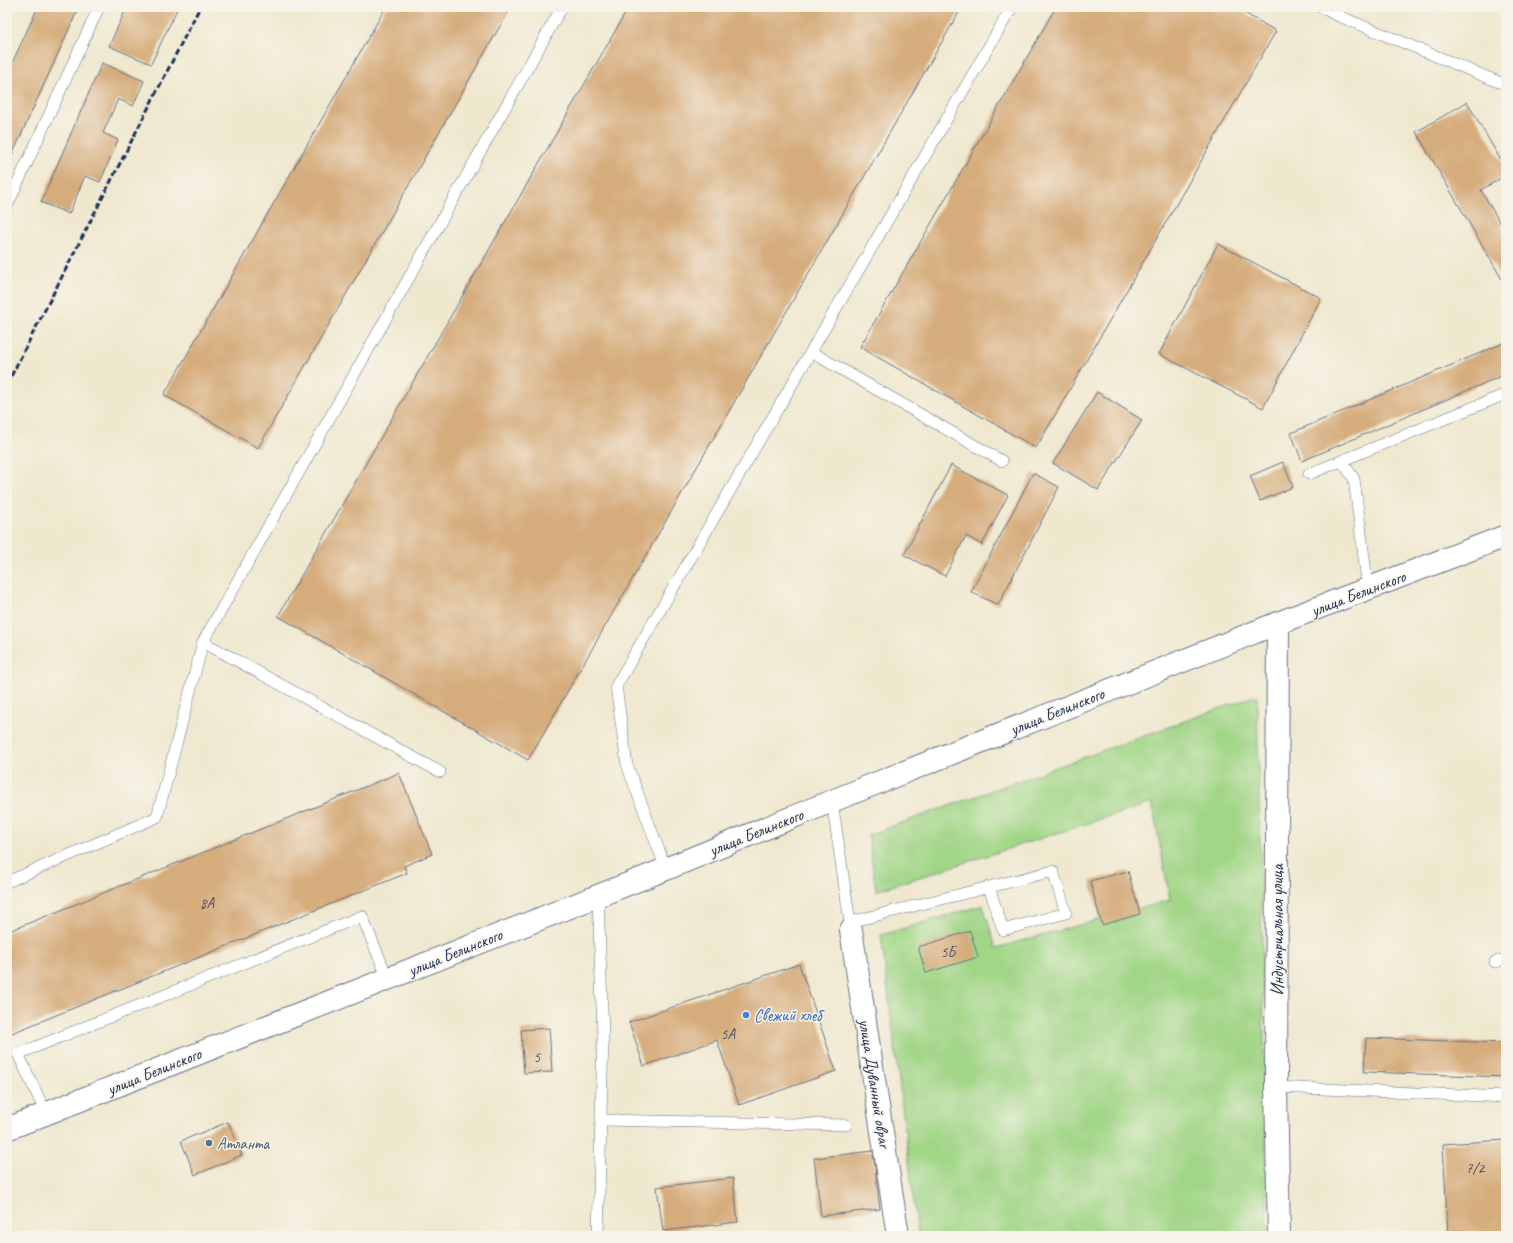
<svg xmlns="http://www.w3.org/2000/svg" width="1513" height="1243" viewBox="0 0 1513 1243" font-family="Caveat,sans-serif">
<rect width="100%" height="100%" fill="#f7f3e8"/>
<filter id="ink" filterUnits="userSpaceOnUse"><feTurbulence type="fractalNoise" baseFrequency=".025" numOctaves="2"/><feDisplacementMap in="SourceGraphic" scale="8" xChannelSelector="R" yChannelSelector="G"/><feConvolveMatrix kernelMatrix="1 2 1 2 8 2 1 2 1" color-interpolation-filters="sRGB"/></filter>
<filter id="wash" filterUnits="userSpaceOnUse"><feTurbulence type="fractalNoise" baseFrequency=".012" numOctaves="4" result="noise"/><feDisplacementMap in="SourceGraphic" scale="16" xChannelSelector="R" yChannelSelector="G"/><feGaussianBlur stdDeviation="0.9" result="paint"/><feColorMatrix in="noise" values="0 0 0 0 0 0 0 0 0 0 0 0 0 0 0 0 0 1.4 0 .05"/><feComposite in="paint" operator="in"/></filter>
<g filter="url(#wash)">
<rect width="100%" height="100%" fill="#efe8cf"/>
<path fill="#a1d687" stroke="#5e8272" d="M 1257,695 L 1268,1236 L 918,1236 L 881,935 L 983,905 L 996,948 L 1170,900 L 1152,803 L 876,891 L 868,835 Z"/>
<g id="blocks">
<g fill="#d5ac7c">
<path d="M 38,7 L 79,7 L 7,166 L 7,74 Z"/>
<path d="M 127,7 L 178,7 L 151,64 L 109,46 Z"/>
<path d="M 386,7 L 511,7 L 258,448 L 164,395 Z"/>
<path d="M 629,7 L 962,7 L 528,760 L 278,616 Z"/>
<path d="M 1056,7 L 1234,7 L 1276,31 L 1036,448 L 860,347 Z"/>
<path d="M 102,63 L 144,81 L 133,106 L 118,99 L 103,133 L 118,140 L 100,182 L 85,176 L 69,214 L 41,202 Z"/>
<path d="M 1467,102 L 1506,169 L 1506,175 L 1481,190 L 1506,233 L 1506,286 L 1416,132 Z"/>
<path d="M 1218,244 L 1321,298 L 1263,408 L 1159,354 Z"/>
<path d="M 1506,342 L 1506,374 L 1302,461 L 1291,433 Z"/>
<path d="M 1097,392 L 1142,420 L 1098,490 L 1053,463 Z"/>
<path d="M 1283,462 L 1293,487 L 1260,501 L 1250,476 Z"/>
<path d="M 951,465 L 1008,495 L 982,545 L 966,536 L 945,576 L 904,555 Z"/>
<path d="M 1033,473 L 1059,487 L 998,605 L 971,592 Z"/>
<path d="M 399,773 L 432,854 L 404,866 L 407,873 L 7,1035 L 7,932 Z"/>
<path d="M 1128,871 L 1140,914 L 1102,925 L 1090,881 Z"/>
<path d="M 970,931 L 978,957 L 926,973 L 918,947 Z"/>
<path d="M 799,964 L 836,1071 L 739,1105 L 717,1040 L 644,1066 L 629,1022 Z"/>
<path d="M 549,1028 L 552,1072 L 524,1073 L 521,1030 Z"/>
<path d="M 1366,1038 L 1506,1043 L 1506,1077 L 1364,1072 Z"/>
<path d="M 228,1122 L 242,1155 L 195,1175 L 181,1141 Z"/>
<path d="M 1506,1140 L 1506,1236 L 1448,1236 L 1443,1144 Z"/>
<path d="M 873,1151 L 880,1209 L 821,1216 L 814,1158 Z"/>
<path d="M 733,1178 L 738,1222 L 663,1231 L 657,1187 Z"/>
</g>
</g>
</g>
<g filter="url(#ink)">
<use href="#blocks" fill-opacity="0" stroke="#657086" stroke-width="1"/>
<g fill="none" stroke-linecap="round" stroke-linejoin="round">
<g stroke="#657086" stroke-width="12">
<g id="service">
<path d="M 1322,7 L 1334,14 L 1506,85"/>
<path d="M 7,206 L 99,7"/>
<path d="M 811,352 L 1002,461"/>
<path d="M 1342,461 L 1354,479 L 1368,589"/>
<path d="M 1309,474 L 1506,394"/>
<path d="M 203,642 L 562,7"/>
<path d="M 832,801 L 851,929"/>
<path d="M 666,869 L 627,765 L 616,686 L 1012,7"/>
<path d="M 7,882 L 157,817 L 203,642 L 440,772"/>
<path d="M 598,896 L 603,1036 L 598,1236"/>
<path d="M 850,922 L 1053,871 L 1066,913 L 1003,930 L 989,887"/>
<path d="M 1495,962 L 1506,959"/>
<path d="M 1276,1087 L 1506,1097"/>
<path d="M 46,1113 L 18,1054 L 362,916 L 388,979"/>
<path d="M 602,1120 L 846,1125"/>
</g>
</g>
<g stroke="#657086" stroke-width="24">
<path id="minor" d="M 851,930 L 898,1236"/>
</g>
<g stroke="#657086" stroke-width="24">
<g id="tertiary">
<path d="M 1278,623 L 1276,1087 L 1279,1236"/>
<path d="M 7,1129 L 666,869 L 832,801 L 1278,623 L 1506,536"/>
</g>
</g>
<use href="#service" stroke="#fff" stroke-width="11"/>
<use href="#minor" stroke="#fff" stroke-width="22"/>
<use href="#tertiary" stroke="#fff" stroke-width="22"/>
<path stroke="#1b2f5e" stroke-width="3" stroke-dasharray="6 3" stroke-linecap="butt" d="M 7,384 L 200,7"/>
</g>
</g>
<circle fill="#3f7fe0" stroke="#f7f3e8" stroke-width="1.5" cx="746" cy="1015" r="4"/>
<circle fill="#5c6f8a" stroke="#f7f3e8" stroke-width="1.5" cx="209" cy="1143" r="4"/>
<g text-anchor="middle" stroke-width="3" stroke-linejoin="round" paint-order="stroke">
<g font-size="15" fill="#4a4e66">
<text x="207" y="908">8А</text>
<text x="948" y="957">5Б</text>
<text x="728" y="1039">5А</text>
<text x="537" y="1062">5</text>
<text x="1475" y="1173">7/2</text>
</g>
<g font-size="17" fill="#1b2f5e" stroke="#f7f3e8">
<text transform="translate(1358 593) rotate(-21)" y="6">улица Белинского</text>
<text transform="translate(1057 711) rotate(-22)" y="6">улица Белинского</text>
<text transform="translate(756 832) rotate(-22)" y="6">улица Белинского</text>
<text transform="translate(1277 930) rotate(-90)" y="6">Индустриальная улица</text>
<text transform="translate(455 952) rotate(-22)" y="6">улица Белинского</text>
<text transform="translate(154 1071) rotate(-22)" y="6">улица Белинского</text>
<text transform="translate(875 1083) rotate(81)" y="6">улица Дуванный овраг</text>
</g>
<g font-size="17" fill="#366cbe" stroke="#f7f3e8" text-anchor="start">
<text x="754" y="1021">Свежий хлеб</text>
</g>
<g font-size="17" fill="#4e5e75" stroke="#f7f3e8" text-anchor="start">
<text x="217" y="1149">Атланта</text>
</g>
</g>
<rect width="1513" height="1243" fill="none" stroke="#f7f3e8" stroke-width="24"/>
</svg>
